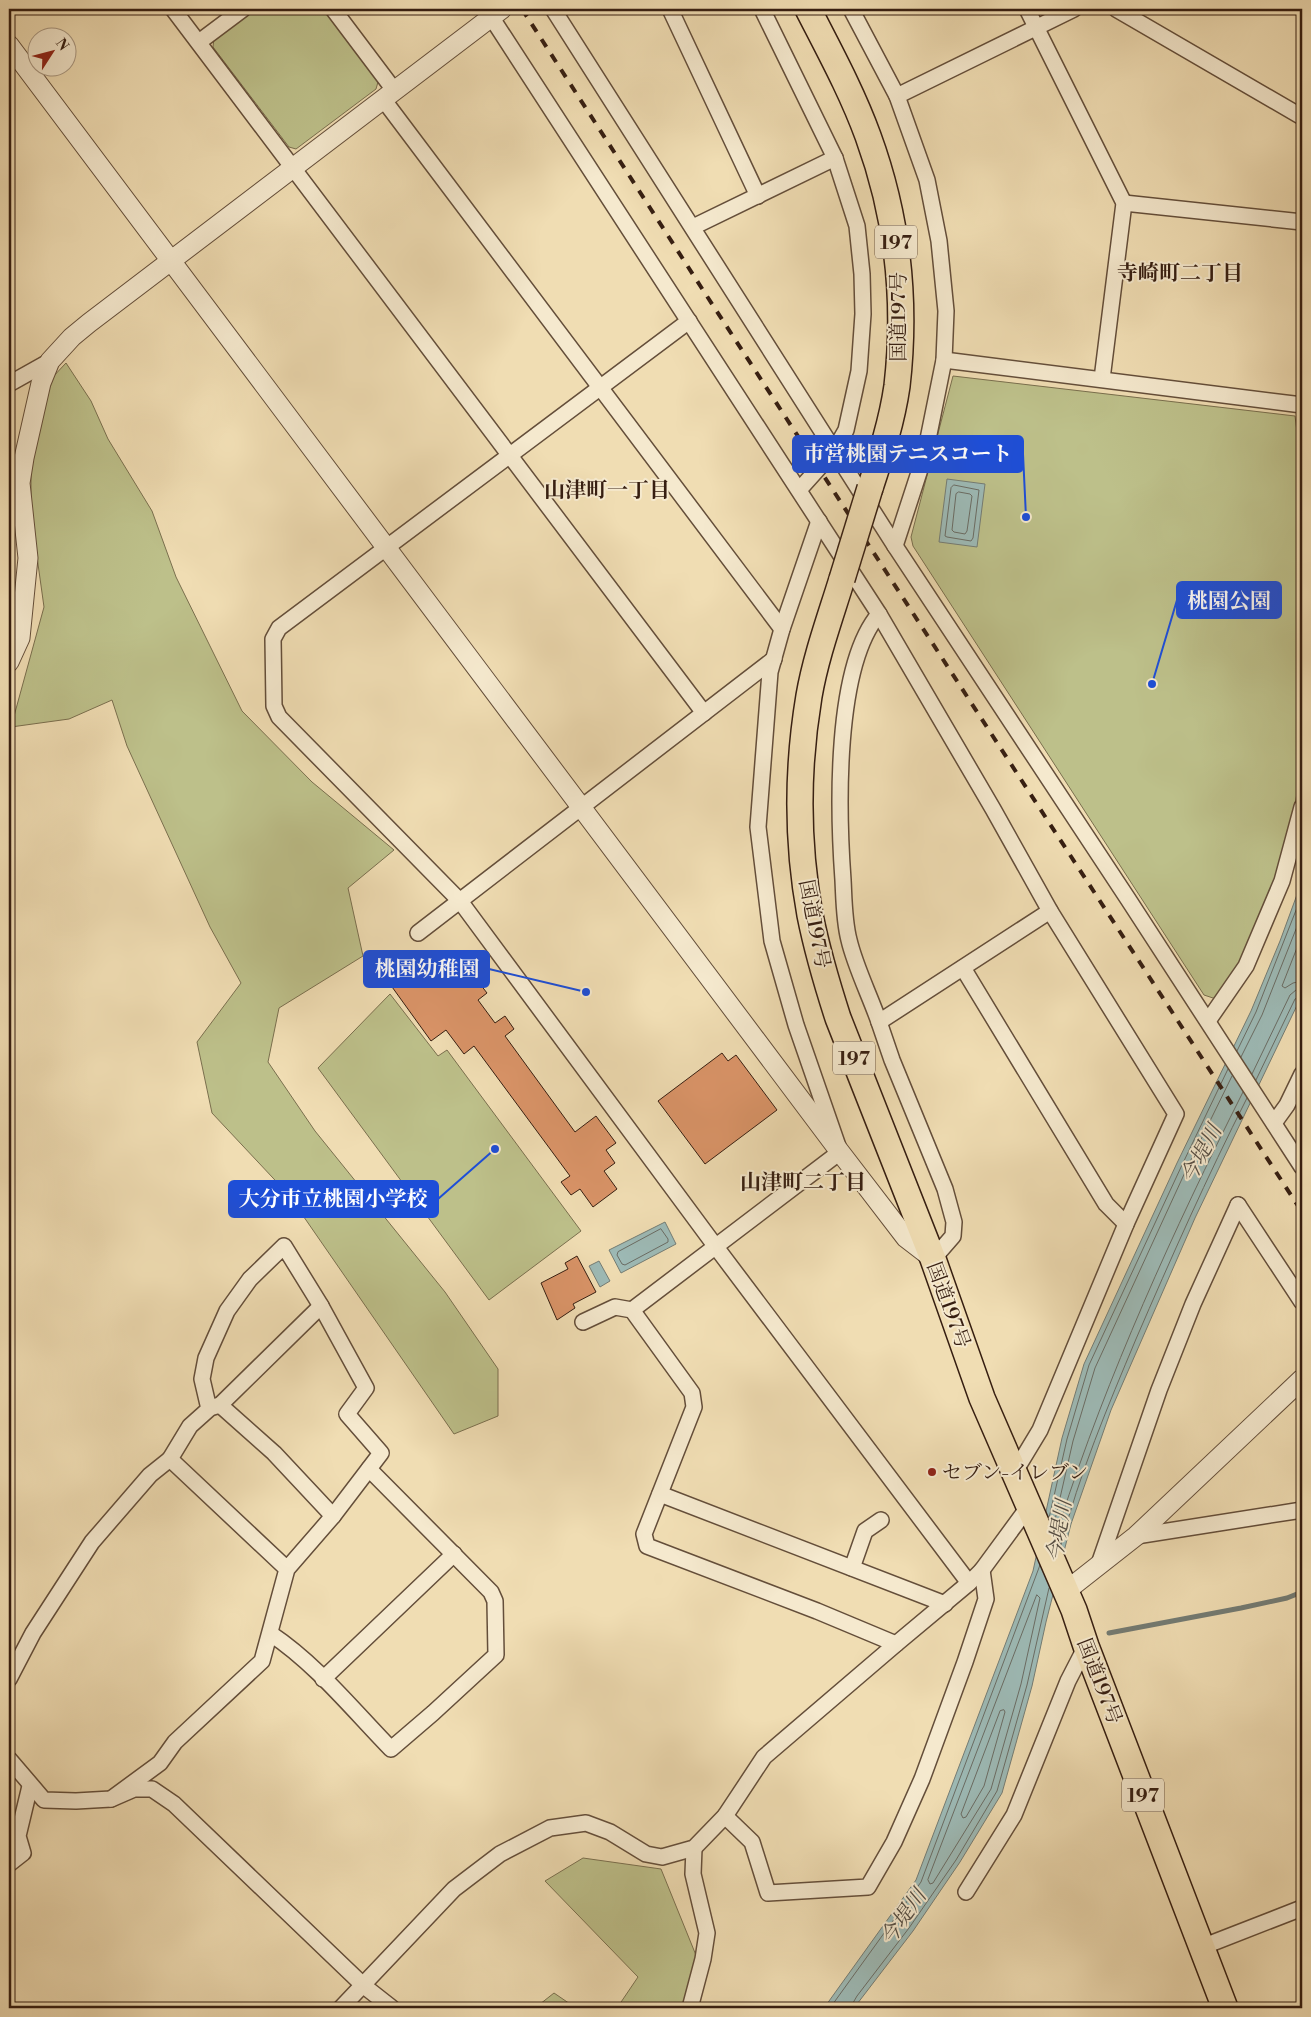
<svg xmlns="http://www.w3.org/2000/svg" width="1311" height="2017" viewBox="0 0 1311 2017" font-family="'Libre Bodoni','Noto Serif JP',serif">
<rect width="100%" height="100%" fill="#f0ddb3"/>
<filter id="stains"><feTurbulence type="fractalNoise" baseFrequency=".004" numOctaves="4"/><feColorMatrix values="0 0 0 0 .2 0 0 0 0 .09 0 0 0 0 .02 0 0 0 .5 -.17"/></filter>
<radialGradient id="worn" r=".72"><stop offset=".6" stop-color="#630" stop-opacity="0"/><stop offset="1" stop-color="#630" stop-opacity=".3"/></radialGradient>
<g fill="#bdc08a" stroke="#7a6f4e">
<path d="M 253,9 L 323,9 L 378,82 L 376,89 L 296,149 L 289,147 L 213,47 L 214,38 Z"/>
<path d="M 66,363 L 91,401 L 108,439 L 152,511 L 176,577 L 242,711 L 312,782 L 394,850 L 348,888 L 363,956 L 279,1008 L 268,1062 L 315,1131 L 445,1292 L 498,1369 L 498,1416 L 454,1434 L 288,1194 L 212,1113 L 197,1042 L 241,983 L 210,927 L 127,746 L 112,700 L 69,719 L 11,727 L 44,607 L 31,514 L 31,441 L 50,380 Z"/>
<path d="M 953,376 L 1295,416 L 1302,471 L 1302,768 L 1288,839 L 1252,944 L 1216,999 L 1204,995 L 913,546 L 911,537 Z"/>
<path d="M 390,994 L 438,1056 L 447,1050 L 581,1231 L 489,1300 L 318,1068 Z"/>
<path d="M 583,1858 L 661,1869 L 704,1975 L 698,2008 L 617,2008 L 638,1977 L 545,1881 Z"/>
<path d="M 554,1993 L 576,2008 L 535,2008 Z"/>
</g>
<g fill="#9dbab6" stroke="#747c74">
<path d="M 947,479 L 985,484 L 977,547 L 939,542 Z"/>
<path d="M 1302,881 L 1302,995 L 1195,1218 L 1111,1410 L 1071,1524 L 1046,1622 L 1032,1686 L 1002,1793 L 960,1862 L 913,1931 L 854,2008 L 824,2008 L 916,1880 L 1033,1571 L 1062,1438 L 1084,1364 L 1177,1163 L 1251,1011 L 1280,941 Z"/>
<path d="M 665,1222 L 676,1244 L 621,1273 L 609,1250 Z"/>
<path d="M 599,1261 L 610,1281 L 600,1287 L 589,1266 Z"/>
</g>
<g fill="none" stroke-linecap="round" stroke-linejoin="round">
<g stroke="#6a6c64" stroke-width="1">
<path d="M 954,485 L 979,490 L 973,538 L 971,541 L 947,537 L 945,536 L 951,488 Z"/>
<path d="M 959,492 L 970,494 L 972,496 L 967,531 L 965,534 L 954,532 L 952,530 L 956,494 Z"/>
<path d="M 1302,935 L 1282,986 L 1285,988 L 1293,983 L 1302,981"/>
<path d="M 1237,1051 L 1256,1012 L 1302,895"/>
<path d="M 1241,1057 L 1262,1015 L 1302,914"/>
<path d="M 1252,1074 L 1290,995 L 1296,990 L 1302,989"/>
<path d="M 1232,1076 L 1187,1168 L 1095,1368 L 1073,1441 L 1055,1520 L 1057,1523 L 1060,1522 C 1108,1374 1173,1231 1243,1092"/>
<path d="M 1256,1080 L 1295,999 L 1302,995"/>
<path d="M 661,1229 L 668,1239 L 668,1242 L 625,1265 L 622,1264 L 617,1255 L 618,1252 Z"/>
<path d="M 1049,1518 L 1067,1439 L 1089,1365 L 1182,1165 L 1228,1069"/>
<path d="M 1061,1545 C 1079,1474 1108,1406 1136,1339 C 1171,1258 1207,1177 1247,1098"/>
<path d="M 1037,1595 L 1040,1598 L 1021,1684 L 991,1789 L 933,1883 L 930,1884 L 928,1880 Z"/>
<path d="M 1004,1710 L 1005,1712 L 984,1786 L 966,1817 L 963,1818 L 961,1814 L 1000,1711 Z"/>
<path d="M 830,2008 L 921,1882 L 1040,1565"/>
<path d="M 850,2008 L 857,1996 L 909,1928 L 956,1860 L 997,1791 L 1027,1685 L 1049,1588"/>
</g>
<path stroke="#747c74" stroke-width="5" d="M 1109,1633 L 1241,1608 L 1287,1598 L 1302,1592"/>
</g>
<g fill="#da9468" stroke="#361e11">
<path d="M 405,956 L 424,982 L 459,957 L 487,993 L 478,1000 L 495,1023 L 505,1016 L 514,1029 L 505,1036 L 575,1132 L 596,1116 L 616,1143 L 606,1150 L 615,1163 L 604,1171 L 617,1189 L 593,1207 L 580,1189 L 571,1195 L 561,1182 L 570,1176 L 474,1046 L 464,1054 L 446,1030 L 431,1041 L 382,973 Z"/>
<path d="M 722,1053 L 728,1061 L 736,1055 L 777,1110 L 705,1164 L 658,1101 Z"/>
<path d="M 577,1256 L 596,1292 L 573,1304 L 575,1308 L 557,1320 L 541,1283 L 568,1269 L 565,1263 Z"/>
</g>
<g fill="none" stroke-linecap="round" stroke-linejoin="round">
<g stroke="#644e3a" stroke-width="18">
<g id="minor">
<path d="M 173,9 L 704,713"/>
<path d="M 333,9 L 394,90"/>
<path d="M 486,9 L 879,614 L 993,809 L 1050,911 L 1176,1114 L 1126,1224 L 1040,1430 L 1014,1473"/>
<path d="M 553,9 L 895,546 L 1128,899 L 1302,1167"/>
<path d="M 670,9 L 758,196"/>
<path d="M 762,9 L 835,158 L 857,226 L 862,274 L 863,314 L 859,371 L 846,430 L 834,451 L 799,490"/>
<path d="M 851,9 L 897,96 L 927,180 L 939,241 L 946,311 L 944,360 L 925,454 L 895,546"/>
<path d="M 1027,9 L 1124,203 L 1102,379"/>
<path d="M 1116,9 L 1302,117"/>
<path d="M 199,42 L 243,9"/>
<path d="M 897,96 L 1074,9"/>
<path d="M 383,99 L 782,629"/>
<path d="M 1124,203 L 1302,222"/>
<path d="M 693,227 L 835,158"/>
<path d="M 689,321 L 279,628 L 273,639 L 274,706 L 279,717 L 460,901 L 716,1247 L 969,1583"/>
<path d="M 944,360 L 1302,405"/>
<path d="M 9,384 L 50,361"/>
<path d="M 879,614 C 834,667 838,811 843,880 C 844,899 844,921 849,940 C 855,966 870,996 879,1022 L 1050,911"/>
<path d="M 418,933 L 774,659"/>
<path d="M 963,968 L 1106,1204 L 1126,1224"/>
<path d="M 1208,1021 L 1246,966 L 1282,881 L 1302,807"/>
<path d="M 879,1022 L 892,1060 L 945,1189 L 954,1222 L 953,1236 L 933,1259"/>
<path d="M 1274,1123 L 1287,1105 L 1302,1074"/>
<path d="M 1238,1205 L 1302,1302"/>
<path d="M 632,1310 L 840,1152 L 796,1025 L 772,941 L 758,827 L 770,672 L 782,629 L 819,521"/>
<path d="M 583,1322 L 615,1307 L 632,1310 L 692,1393 L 694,1407 L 644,1534 L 647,1546 L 817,1611 L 896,1644"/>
<path d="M 220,1405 L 274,1453 L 333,1516"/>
<path d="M 213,1407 L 220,1405 L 321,1306"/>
<path d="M 660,1494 L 945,1604"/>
<path d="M 1136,1536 L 1302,1510"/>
<path d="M 1098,1567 L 1159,1390 L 1193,1304 L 1238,1205"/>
<path d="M 852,1568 L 865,1531 L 881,1520"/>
<path d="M 271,1634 C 316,1664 353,1710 391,1749 L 433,1713 L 496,1655 L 495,1601 L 491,1592 L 369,1469"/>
<path d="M 9,1679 L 33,1633 L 92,1542 L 150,1475 L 170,1459"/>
<path d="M 323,1679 L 454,1554"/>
<path d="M 9,1759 L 44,1800 L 76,1801 L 111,1799 L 134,1789 L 152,1789 L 174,1804 L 364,1986 L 392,2008"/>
<path d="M 111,1799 L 160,1763 L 175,1742 L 262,1661 L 287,1569 L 333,1516 L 381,1453 L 347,1414 L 366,1388 L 321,1306 L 284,1246 L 250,1279 L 227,1311 L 206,1358 L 202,1379 L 209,1409 L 190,1426 L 170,1459 L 287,1569"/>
<path d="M 725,1816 L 752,1842 L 768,1893 L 868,1887 L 894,1842 L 922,1779 L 965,1662 L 986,1599 L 982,1570"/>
<path d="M 9,1864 L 23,1853 L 18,1836 L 30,1786"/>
<path d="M 966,1892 L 1014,1815 L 1068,1681 L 1086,1646"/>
<path d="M 1202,1947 L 1302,1908"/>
<path d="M 341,2008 L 454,1889 L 500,1854 L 550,1828 L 586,1823 L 610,1832 L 646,1854 L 662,1857 L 694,1848 L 725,1816 L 764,1757 L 896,1644 L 969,1583 L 982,1570 L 1029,1506"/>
<path d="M 690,2008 L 703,1959 L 707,1933 L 693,1874 L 694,1848"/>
</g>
</g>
<g stroke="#644e3a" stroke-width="21">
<g id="tertiary">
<path d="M 9,45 L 840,1152 L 906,1238 L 932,1258"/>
<path d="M 9,662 L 20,638 L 28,558 L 20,483 L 24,458 L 41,383 L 50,361 L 72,337 L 89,323 L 502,9"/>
<path d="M 1066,1591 L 1136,1536 L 1302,1379"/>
</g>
</g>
<g stroke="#361e11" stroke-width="28">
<g id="trunk">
<path d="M 808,9 C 829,50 852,92 868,136 C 898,218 907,299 897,386 C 892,421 881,455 870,488"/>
<path d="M 842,579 C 830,618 816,656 809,696 C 797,768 797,844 810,915 C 817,950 827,984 838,1018 L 933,1259 L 982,1398 L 1074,1610 L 1086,1646 L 1225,2008"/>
</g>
</g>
<use href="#minor" stroke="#f5e9ce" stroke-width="15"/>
<use href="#tertiary" stroke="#f5e9ce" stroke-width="19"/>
<use href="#trunk" stroke="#f0ddb3" stroke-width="25"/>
<path stroke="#361e11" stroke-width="4" stroke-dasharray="9 9" stroke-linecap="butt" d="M 522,9 L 701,287 L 1302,1212"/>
<g stroke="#361e11" stroke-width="28" stroke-linecap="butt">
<path id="trunk-bridge" d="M 842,579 L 870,488"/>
</g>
<use href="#trunk-bridge" stroke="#f0ddb3" stroke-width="25"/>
</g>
<circle fill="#8f2418" stroke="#f5e9ce" stroke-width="2" cx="932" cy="1472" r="5"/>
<g text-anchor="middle" stroke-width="4" stroke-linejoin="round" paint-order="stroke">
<g fill="#f5e9ce" stroke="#6f5b4a" stroke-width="1">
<rect x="875" y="225.5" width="42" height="33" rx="4"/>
<rect x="833" y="1041.5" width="42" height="33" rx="4"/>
<rect x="1122" y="1778.5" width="42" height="33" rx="4"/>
</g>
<g font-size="19" font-weight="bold" fill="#361e11">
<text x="896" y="249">197</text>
<text x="854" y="1065">197</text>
<text x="1143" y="1802">197</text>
</g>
<g font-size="20" fill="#361e11" stroke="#f5e9ce">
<text transform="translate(898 317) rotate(-90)" y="7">国道197号</text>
<text transform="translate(815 924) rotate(79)" y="7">国道197号</text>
<text transform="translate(949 1305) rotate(70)" y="7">国道197号</text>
<text transform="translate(1100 1681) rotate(69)" y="7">国道197号</text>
</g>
<g font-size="20" fill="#361e11" stroke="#f5e9ce" text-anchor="start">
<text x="942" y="1479">セブン-イレブン</text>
</g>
<g font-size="21" font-weight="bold" fill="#361e11" stroke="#f5e9ce">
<text x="1180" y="280">寺崎町二丁目</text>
<text x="607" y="497">山津町一丁目</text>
<text x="803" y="1189">山津町二丁目</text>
</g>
<g font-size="21" font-style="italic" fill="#554d43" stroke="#f5e9ce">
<text transform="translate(1201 1154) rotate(-62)" y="7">今堤川</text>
<text transform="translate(1059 1531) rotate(-81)" y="7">今堤川</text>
<text transform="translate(903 1917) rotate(-55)" y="7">今堤川</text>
</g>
</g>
<path fill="none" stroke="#1d4ed8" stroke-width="2" d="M1026 517L1023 454M1152 684L1177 600M586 992L489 969M495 1149L438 1199"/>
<g fill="#1d4ed8" stroke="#f5e9ce" stroke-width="2">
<circle cx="1026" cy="517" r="5"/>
<circle cx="1152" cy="684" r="5"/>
<circle cx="586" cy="992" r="5"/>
<circle cx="495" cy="1149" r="5"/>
</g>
<g fill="#1d4ed8" stroke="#1d4ed8" stroke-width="2">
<rect x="793" y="436" width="230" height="36" rx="5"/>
<rect x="1177" y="582" width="104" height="36" rx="5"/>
<rect x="364" y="951" width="125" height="36" rx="5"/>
<rect x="229" y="1181" width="209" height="36" rx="5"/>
</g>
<g font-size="21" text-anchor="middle" font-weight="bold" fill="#fff">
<text x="908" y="461">市営桃園テニスコート</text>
<text x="1229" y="608">桃園公園</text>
<text x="427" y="976">桃園幼稚園</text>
<text x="333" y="1206">大分市立桃園小学校</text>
</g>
<rect width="1311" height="2017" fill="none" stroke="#f0ddb3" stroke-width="30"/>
<rect x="10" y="10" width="1291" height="1997" fill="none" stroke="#361e11" stroke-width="2.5"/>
<rect x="15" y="15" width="1281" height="1987" fill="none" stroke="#361e11"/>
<g transform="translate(52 52) rotate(54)"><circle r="24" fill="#f5e9ce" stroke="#a99882"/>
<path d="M0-4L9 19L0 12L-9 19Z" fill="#8f2418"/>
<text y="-8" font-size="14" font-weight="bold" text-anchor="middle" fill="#361e11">N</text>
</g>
<rect width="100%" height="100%" filter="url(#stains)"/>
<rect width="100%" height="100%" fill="url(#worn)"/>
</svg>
